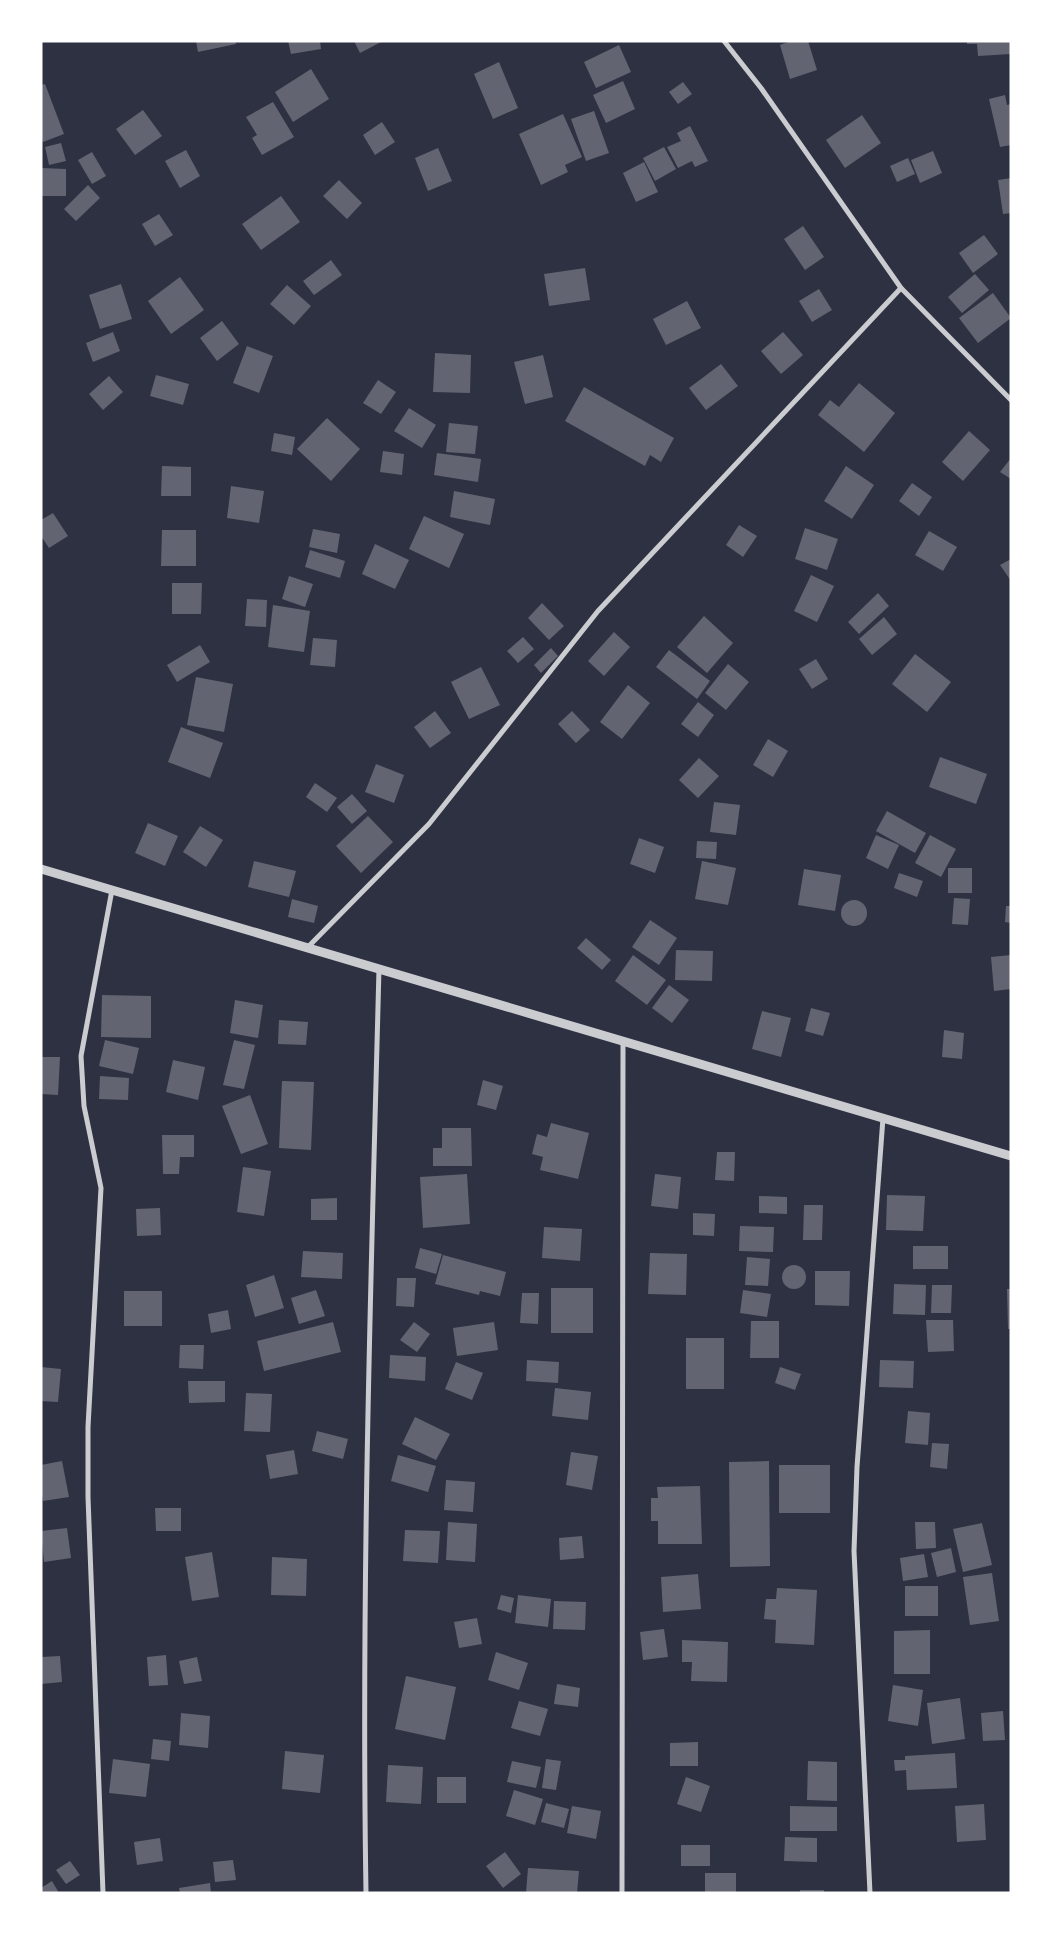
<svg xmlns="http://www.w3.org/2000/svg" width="1052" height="1934" viewBox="0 0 1052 1934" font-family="'Fira Sans',sans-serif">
<rect width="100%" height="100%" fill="#2d3142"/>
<g fill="#626471">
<path d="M 196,41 L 235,41 L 236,44 L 198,52 Z"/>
<path d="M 288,41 L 320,41 L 321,49 L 291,54 Z"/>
<path d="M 354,41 L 383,41 L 360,53 Z"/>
<path d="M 791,41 L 808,41 L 817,70 L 790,79 L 780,45 Z"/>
<path d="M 967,41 L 1011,41 L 1011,54 L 978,56 L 977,44 L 967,44 Z"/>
<path d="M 619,45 L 631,72 L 596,88 L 584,62 Z"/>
<path d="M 499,62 L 518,108 L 493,119 L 474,74 Z"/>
<path d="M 311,69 L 329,99 L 293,122 L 275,92 Z"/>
<path d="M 623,81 L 635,109 L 606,123 L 593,95 Z"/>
<path d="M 683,82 L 692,94 L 678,104 L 669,92 Z"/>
<path d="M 45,84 L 64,134 L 43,142 L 41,137 L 41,85 Z"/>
<path d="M 1005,95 L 1007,105 L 1011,104 L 1011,145 L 1000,147 L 989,99 Z"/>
<path d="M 273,102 L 294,137 L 262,155 L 252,138 L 257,135 L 246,117 Z"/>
<path d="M 143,110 L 162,136 L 135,155 L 116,129 Z"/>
<path d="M 594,111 L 609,153 L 586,161 L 571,119 Z"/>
<path d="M 563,114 L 582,157 L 565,165 L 568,172 L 541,185 L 519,134 Z"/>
<path d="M 862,115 L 881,143 L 845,168 L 826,140 Z"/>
<path d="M 382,122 L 395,142 L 375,155 L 363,135 Z"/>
<path d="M 690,126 L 708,161 L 695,167 L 692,161 L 678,168 L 667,147 L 681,141 L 677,133 Z"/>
<path d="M 61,143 L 66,161 L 49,165 L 45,147 Z"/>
<path d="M 664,147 L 676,169 L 655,181 L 643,158 Z"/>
<path d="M 438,148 L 452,181 L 428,191 L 415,158 Z"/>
<path d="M 186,150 L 200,176 L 180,188 L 165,161 Z"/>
<path d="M 933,151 L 942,173 L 920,183 L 911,160 Z"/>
<path d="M 92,152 L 106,176 L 92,184 L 78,160 Z"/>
<path d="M 908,158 L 915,174 L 897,182 L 890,166 Z"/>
<path d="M 644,162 L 658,192 L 636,202 L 623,173 Z"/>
<path d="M 42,168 L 66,169 L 66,196 L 42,196 Z"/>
<path d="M 1011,178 L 1011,213 L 1003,214 L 998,180 Z"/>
<path d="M 339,180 L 362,203 L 347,219 L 323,196 Z"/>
<path d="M 88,185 L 100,198 L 76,221 L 64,209 Z"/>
<path d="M 281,196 L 300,222 L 261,250 L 242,224 Z"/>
<path d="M 159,214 L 173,235 L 155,246 L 142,224 Z"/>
<path d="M 803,226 L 824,257 L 805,270 L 784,239 Z"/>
<path d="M 984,235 L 998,254 L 973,273 L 959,253 Z"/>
<path d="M 331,260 L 342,275 L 314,295 L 303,281 Z"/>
<path d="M 585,268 L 590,300 L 549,306 L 544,274 Z"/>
<path d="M 975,274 L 989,290 L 962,313 L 948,297 Z"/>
<path d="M 180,277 L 204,310 L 171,334 L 148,301 Z"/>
<path d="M 121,284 L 132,319 L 100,329 L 89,295 Z"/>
<path d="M 287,285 L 311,306 L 294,325 L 270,304 Z"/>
<path d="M 819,289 L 832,310 L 812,322 L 799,301 Z"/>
<path d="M 993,293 L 1011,318 L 978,343 L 959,318 Z"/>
<path d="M 687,301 L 701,328 L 666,345 L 653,319 Z"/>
<path d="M 222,321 L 239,344 L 217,361 L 200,338 Z"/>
<path d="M 113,332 L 120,351 L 93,362 L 86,343 Z"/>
<path d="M 783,332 L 803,355 L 781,374 L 761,351 Z"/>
<path d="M 247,346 L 273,356 L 259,393 L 233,383 Z"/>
<path d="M 435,353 L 471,355 L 470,393 L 433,392 Z"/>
<path d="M 543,355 L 553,397 L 525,404 L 514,362 Z"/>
<path d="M 721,364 L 738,386 L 706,410 L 689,388 Z"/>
<path d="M 156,375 L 189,384 L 183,405 L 150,396 Z"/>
<path d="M 109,376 L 123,392 L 103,410 L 89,394 Z"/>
<path d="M 378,380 L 396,392 L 381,414 L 363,403 Z"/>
<path d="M 859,383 L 895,413 L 864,452 L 818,415 L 830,400 L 839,407 Z"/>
<path d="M 584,387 L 674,438 L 661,462 L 650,455 L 645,466 L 565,421 Z"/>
<path d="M 409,408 L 436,425 L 422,448 L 394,431 Z"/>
<path d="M 327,418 L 360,449 L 331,481 L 297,449 Z"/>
<path d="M 449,423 L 478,426 L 475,454 L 446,452 Z"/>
<path d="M 969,431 L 990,450 L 963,481 L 942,462 Z"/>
<path d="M 274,433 L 295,437 L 292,455 L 271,451 Z"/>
<path d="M 383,451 L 404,454 L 402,475 L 380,472 Z"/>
<path d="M 437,453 L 481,459 L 478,482 L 434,475 Z"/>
<path d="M 1011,458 L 1011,479 L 1000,472 Z"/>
<path d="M 162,466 L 191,467 L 191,496 L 161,496 Z"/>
<path d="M 846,466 L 874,485 L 852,519 L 824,501 Z"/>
<path d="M 912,483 L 932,497 L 919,516 L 899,501 Z"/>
<path d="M 231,486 L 264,491 L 259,523 L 227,518 Z"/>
<path d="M 454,491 L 495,499 L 490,525 L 450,517 Z"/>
<path d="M 53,513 L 68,536 L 49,548 L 41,536 L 41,520 Z"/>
<path d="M 424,516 L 464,534 L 449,568 L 409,549 Z"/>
<path d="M 739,525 L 757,536 L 743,557 L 726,545 Z"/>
<path d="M 805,528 L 838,539 L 827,570 L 795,559 Z"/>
<path d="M 313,529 L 340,534 L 337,553 L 309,547 Z"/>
<path d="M 162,530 L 196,530 L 196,566 L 161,566 Z"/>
<path d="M 929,531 L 957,547 L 943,571 L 915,555 Z"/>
<path d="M 375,544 L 409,560 L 395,589 L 362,574 Z"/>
<path d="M 310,550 L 345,561 L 340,578 L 305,567 Z"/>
<path d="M 1011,559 L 1011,581 L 1000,565 Z"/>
<path d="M 811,575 L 834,586 L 817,622 L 794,611 Z"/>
<path d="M 289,576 L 313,584 L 305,607 L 282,599 Z"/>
<path d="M 172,583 L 202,583 L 201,614 L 172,614 Z"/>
<path d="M 878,593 L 889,606 L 859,634 L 848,622 Z"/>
<path d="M 247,599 L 267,600 L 266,627 L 245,626 Z"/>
<path d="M 542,603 L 564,626 L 549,640 L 528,618 Z"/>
<path d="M 273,605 L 310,611 L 304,652 L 268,647 Z"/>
<path d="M 704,616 L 733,643 L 707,673 L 677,647 Z"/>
<path d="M 884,617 L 897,634 L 872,655 L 859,639 Z"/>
<path d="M 614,632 L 630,647 L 604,676 L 588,661 Z"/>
<path d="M 523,637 L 534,649 L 518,663 L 507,651 Z"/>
<path d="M 313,638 L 337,640 L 335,667 L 310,665 Z"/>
<path d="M 200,645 L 210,662 L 177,682 L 167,665 Z"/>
<path d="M 551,648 L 558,656 L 541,673 L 534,665 Z"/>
<path d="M 669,650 L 710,681 L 697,699 L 656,667 Z"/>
<path d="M 915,654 L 951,682 L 927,712 L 892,684 Z"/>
<path d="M 816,659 L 828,679 L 812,689 L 799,669 Z"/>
<path d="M 728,664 L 749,682 L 726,710 L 705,693 Z"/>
<path d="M 481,667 L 500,705 L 469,719 L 451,682 Z"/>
<path d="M 196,677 L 233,684 L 224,732 L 187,725 Z"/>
<path d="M 628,685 L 650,703 L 622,739 L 600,722 Z"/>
<path d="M 698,702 L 714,715 L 698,737 L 681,724 Z"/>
<path d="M 435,711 L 451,733 L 430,748 L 414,727 Z"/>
<path d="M 572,711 L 590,730 L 576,743 L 558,724 Z"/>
<path d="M 181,727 L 223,743 L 210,778 L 168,762 Z"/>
<path d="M 768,739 L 788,751 L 773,777 L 753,765 Z"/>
<path d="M 940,757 L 987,774 L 976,804 L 929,787 Z"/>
<path d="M 699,758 L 719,776 L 698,798 L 679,780 Z"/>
<path d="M 376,764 L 404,775 L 394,803 L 365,792 Z"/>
<path d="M 315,783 L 337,798 L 327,812 L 306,797 Z"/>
<path d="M 352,794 L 367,811 L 352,824 L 337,807 Z"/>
<path d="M 714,802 L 740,805 L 736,835 L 710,832 Z"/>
<path d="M 887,811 L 926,833 L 915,853 L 876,831 Z"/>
<path d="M 368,816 L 393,842 L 361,873 L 336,846 Z"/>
<path d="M 148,823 L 178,836 L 165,866 L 135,853 Z"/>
<path d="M 200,826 L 223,840 L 206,867 L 183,852 Z"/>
<path d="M 876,835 L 899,845 L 888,869 L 866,858 Z"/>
<path d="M 930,835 L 956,849 L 941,877 L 915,863 Z"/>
<path d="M 639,838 L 664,847 L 655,873 L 630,864 Z"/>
<path d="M 697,841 L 717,842 L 716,859 L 696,858 Z"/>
<path d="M 254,861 L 296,871 L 289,897 L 248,887 Z"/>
<path d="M 702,861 L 736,868 L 728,905 L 695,899 Z"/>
<rect x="948" y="868" width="24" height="25"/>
<path d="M 804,869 L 841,875 L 835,911 L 798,905 Z"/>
<path d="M 899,873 L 923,881 L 917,897 L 894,888 Z"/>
<path d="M 954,898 L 970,899 L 968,925 L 952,924 Z"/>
<path d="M 292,899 L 318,906 L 314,923 L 288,917 Z"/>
<circle cx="854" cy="913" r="13"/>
<path d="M 1006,906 L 1011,906 L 1011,923 L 1005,922 Z"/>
<path d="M 650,920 L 677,938 L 659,965 L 632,947 Z"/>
<path d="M 586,938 L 611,960 L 602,970 L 577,948 Z"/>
<path d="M 676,950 L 713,951 L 712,981 L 675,980 Z"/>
<path d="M 633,955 L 666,980 L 647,1005 L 615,981 Z"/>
<path d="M 1011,955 L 1011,989 L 994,991 L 991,957 Z"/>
<path d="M 669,985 L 689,1000 L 672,1023 L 652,1008 Z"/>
<path d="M 102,995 L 151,996 L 151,1038 L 101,1037 Z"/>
<path d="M 235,1000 L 263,1005 L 258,1038 L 230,1033 Z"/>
<path d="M 811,1008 L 830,1013 L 823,1036 L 805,1031 Z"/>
<path d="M 762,1011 L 791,1018 L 781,1057 L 752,1049 Z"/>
<path d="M 279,1020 L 308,1022 L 306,1045 L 278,1044 Z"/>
<path d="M 944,1030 L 964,1033 L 962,1059 L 942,1057 Z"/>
<path d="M 105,1040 L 139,1048 L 133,1074 L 99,1066 Z"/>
<path d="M 234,1040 L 255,1045 L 244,1089 L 223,1085 Z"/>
<path d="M 41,1057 L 60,1057 L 58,1095 L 41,1094 Z"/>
<path d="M 173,1060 L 205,1067 L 198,1100 L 166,1092 Z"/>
<path d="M 100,1076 L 129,1078 L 128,1100 L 99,1099 Z"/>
<path d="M 483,1080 L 503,1086 L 496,1110 L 477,1105 Z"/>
<path d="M 282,1081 L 314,1082 L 311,1150 L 279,1148 Z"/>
<path d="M 250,1095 L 268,1144 L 241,1154 L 222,1106 Z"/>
<path d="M 551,1123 L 589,1133 L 578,1179 L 540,1170 L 543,1157 L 532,1154 L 537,1134 L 547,1137 Z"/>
<path d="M 442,1128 L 471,1128 L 472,1166 L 433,1166 L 433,1148 L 442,1148 Z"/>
<path d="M 162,1135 L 194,1135 L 194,1157 L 180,1157 L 179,1174 L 163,1174 Z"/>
<path d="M 717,1152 L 735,1152 L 734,1181 L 715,1180 Z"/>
<path d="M 243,1167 L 271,1171 L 264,1216 L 237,1212 Z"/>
<path d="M 467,1174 L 470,1224 L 423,1228 L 420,1177 Z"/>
<path d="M 655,1174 L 681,1177 L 678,1209 L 651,1206 Z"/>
<path d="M 887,1195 L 925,1196 L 923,1231 L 886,1230 Z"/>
<path d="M 759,1196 L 787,1197 L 787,1214 L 759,1213 Z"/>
<path d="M 337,1198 L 337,1220 L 311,1220 L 311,1199 Z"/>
<path d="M 804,1205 L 823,1205 L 822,1240 L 803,1240 Z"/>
<path d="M 160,1208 L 161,1235 L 137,1236 L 136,1209 Z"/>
<path d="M 693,1213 L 715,1214 L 714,1236 L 693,1235 Z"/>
<path d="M 740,1226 L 774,1227 L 773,1252 L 739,1251 Z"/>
<path d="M 544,1227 L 582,1229 L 580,1261 L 542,1258 Z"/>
<rect x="913" y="1246" width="35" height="23"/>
<path d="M 420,1248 L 442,1254 L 436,1274 L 415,1268 Z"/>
<path d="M 303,1251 L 343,1253 L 342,1279 L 301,1277 Z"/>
<path d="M 650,1253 L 687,1254 L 686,1295 L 648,1294 Z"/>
<path d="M 443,1255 L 506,1272 L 500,1296 L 480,1291 L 479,1295 L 435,1284 Z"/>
<path d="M 747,1257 L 770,1259 L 768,1286 L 745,1285 Z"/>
<circle cx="794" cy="1277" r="12"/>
<path d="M 815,1271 L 850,1271 L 849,1306 L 815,1305 Z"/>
<path d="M 274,1275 L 284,1308 L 255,1317 L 246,1285 Z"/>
<path d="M 397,1278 L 416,1278 L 414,1307 L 396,1306 Z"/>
<path d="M 894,1284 L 926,1285 L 925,1315 L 893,1314 Z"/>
<path d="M 932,1285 L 952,1285 L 951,1313 L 931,1313 Z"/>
<rect x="551" y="1288" width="42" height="45"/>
<path d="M 1007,1289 L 1011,1289 L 1011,1329 L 1008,1329 Z"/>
<path d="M 316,1290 L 325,1316 L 299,1324 L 291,1298 Z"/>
<path d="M 743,1290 L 771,1294 L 767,1317 L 740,1313 Z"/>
<rect x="124" y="1291" width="38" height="35"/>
<path d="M 522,1293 L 539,1293 L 538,1324 L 520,1323 Z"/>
<path d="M 228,1310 L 231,1329 L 211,1333 L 208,1314 Z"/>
<path d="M 926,1320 L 953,1320 L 954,1351 L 928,1352 Z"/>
<path d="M 751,1321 L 779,1321 L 779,1358 L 750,1358 Z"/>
<path d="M 333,1322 L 341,1352 L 264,1371 L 257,1341 Z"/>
<path d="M 414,1322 L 430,1334 L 417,1352 L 400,1340 Z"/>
<path d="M 494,1322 L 498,1350 L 457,1356 L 453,1328 Z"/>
<rect x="686" y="1338" width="38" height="51"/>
<path d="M 180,1345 L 204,1345 L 203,1369 L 179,1368 Z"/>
<path d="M 390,1355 L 426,1357 L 425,1381 L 389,1378 Z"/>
<path d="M 527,1360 L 559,1362 L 558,1383 L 526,1381 Z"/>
<path d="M 880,1360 L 914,1361 L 913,1388 L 879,1387 Z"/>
<path d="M 456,1362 L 483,1373 L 472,1400 L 445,1389 Z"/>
<path d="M 41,1367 L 61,1369 L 58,1402 L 41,1401 Z"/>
<path d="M 780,1367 L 801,1374 L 795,1390 L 775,1383 Z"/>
<path d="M 188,1381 L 225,1381 L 225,1402 L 189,1403 Z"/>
<path d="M 555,1388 L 591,1392 L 588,1420 L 552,1416 Z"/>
<path d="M 246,1393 L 272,1394 L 270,1432 L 244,1431 Z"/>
<path d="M 908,1411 L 930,1413 L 928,1445 L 905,1443 Z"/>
<path d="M 415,1417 L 450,1434 L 436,1460 L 402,1444 Z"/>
<path d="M 317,1431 L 348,1439 L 343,1459 L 312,1451 Z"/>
<path d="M 932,1443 L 949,1444 L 947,1469 L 930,1467 Z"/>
<path d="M 294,1450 L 298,1474 L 270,1479 L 266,1455 Z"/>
<path d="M 571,1452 L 598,1456 L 592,1490 L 566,1485 Z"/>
<path d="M 398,1455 L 436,1466 L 428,1492 L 391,1481 Z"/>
<path d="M 62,1461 L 69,1497 L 43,1501 L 41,1490 L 41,1465 Z"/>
<path d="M 769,1461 L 770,1566 L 730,1567 L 729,1462 Z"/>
<rect x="779" y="1465" width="51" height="48"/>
<path d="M 446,1480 L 475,1482 L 473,1512 L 444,1510 Z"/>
<path d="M 700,1486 L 702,1544 L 658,1544 L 658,1521 L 651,1521 L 651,1498 L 658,1498 L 657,1487 Z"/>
<path d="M 155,1508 L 181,1508 L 181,1531 L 156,1531 Z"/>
<path d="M 448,1522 L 477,1524 L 475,1562 L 446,1560 Z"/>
<path d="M 915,1522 L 935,1522 L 936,1548 L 916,1549 Z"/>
<path d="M 982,1523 L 992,1565 L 963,1572 L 953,1529 Z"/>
<path d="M 67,1528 L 71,1558 L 44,1562 L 41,1531 Z"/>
<path d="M 405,1530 L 440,1531 L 438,1563 L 403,1561 Z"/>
<path d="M 582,1536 L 584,1558 L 560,1560 L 559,1538 Z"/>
<path d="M 951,1548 L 956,1572 L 937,1577 L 931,1553 Z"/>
<path d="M 212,1552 L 219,1597 L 192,1601 L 185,1557 Z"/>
<path d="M 924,1554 L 928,1577 L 903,1581 L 900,1558 Z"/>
<path d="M 272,1557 L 307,1559 L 306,1596 L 271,1595 Z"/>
<path d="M 992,1573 L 999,1621 L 970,1625 L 963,1577 Z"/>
<path d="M 698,1574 L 701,1609 L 663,1612 L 661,1577 Z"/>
<rect x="905" y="1586" width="33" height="30"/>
<path d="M 777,1588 L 817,1590 L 814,1645 L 775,1643 L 776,1620 L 764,1619 L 766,1599 L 776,1599 Z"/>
<path d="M 501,1595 L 514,1598 L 511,1613 L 497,1609 Z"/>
<path d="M 518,1595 L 551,1599 L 548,1627 L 515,1623 Z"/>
<path d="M 554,1601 L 586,1602 L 585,1630 L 553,1629 Z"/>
<path d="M 477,1618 L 482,1644 L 459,1648 L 454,1622 Z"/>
<path d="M 664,1629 L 668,1657 L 643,1660 L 640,1632 Z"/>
<path d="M 930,1630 L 930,1674 L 894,1674 L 894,1631 Z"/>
<path d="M 682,1640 L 728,1642 L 727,1682 L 691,1681 L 692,1662 L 682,1662 Z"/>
<path d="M 496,1652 L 528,1663 L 519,1690 L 488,1680 Z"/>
<path d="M 166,1655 L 168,1685 L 149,1686 L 147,1657 Z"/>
<path d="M 60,1656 L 62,1682 L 41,1684 L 41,1657 Z"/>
<path d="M 197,1657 L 202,1681 L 184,1684 L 179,1661 Z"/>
<path d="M 406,1676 L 456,1687 L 445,1740 L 395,1729 Z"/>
<path d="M 557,1684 L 580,1688 L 578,1707 L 554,1704 Z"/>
<path d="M 893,1685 L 923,1690 L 918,1726 L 888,1721 Z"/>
<path d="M 960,1698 L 965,1739 L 932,1744 L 927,1703 Z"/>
<path d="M 519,1701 L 548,1709 L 540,1736 L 511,1728 Z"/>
<path d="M 1003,1711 L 1005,1740 L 983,1741 L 981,1713 Z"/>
<path d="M 181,1713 L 210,1716 L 208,1748 L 179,1745 Z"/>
<path d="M 153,1739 L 171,1741 L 169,1761 L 151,1759 Z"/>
<path d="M 698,1742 L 698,1766 L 670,1766 L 670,1743 Z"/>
<path d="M 285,1751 L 324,1755 L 320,1793 L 282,1789 Z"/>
<path d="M 955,1753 L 957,1788 L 907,1790 L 906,1770 L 895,1771 L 894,1760 L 905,1760 L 905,1756 Z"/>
<path d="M 113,1759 L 150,1764 L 146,1797 L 109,1793 Z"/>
<path d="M 546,1759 L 561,1761 L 556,1790 L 542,1788 Z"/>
<path d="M 512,1761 L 541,1767 L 536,1788 L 507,1782 Z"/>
<path d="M 808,1761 L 837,1762 L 837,1801 L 807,1800 Z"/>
<path d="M 388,1765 L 423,1767 L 421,1804 L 386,1802 Z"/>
<rect x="437" y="1777" width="29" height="26"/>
<path d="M 686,1777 L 710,1786 L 701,1812 L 677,1804 Z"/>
<path d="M 514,1790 L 543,1799 L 535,1825 L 506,1816 Z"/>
<path d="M 546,1803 L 569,1809 L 564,1828 L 541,1822 Z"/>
<path d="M 984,1804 L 986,1840 L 957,1842 L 955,1806 Z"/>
<path d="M 572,1806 L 601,1811 L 596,1839 L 567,1833 Z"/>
<path d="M 790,1806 L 837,1807 L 837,1831 L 790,1831 Z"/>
<path d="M 785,1837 L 817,1838 L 817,1862 L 784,1861 Z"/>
<path d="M 160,1838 L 163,1861 L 137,1865 L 134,1842 Z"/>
<rect x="681" y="1845" width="29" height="21"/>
<path d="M 505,1852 L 521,1874 L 503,1888 L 486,1866 Z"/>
<path d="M 233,1860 L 236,1880 L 215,1882 L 213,1862 Z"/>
<path d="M 70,1861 L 80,1875 L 66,1884 L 56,1870 Z"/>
<path d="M 528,1868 L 579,1871 L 577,1893 L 526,1893 Z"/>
<rect x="705" y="1873" width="31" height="20"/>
<path d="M 52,1881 L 59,1893 L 41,1893 L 41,1888 Z"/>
<path d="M 210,1883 L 211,1893 L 180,1893 L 179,1888 Z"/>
<rect x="800" y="1890" width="24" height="3"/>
</g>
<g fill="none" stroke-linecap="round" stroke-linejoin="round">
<g stroke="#caccd0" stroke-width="5">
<path d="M 724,41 L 761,88 L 901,288 L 1011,400"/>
<path d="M 307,948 L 429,824 L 598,611 L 901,288"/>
<path d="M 103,1893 L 88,1497 L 88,1427 L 101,1188 L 84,1106 L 81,1056 L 112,890"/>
<path d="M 366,1893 C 361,1585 371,1277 379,969"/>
<path d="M 622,1893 L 623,1041"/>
<path d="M 870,1893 L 854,1551 L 857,1467 L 883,1118"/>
</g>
<path stroke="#caccd0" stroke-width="9" d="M 41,869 L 1011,1156"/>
</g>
<rect width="1052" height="1934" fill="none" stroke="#ffffff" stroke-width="85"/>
</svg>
